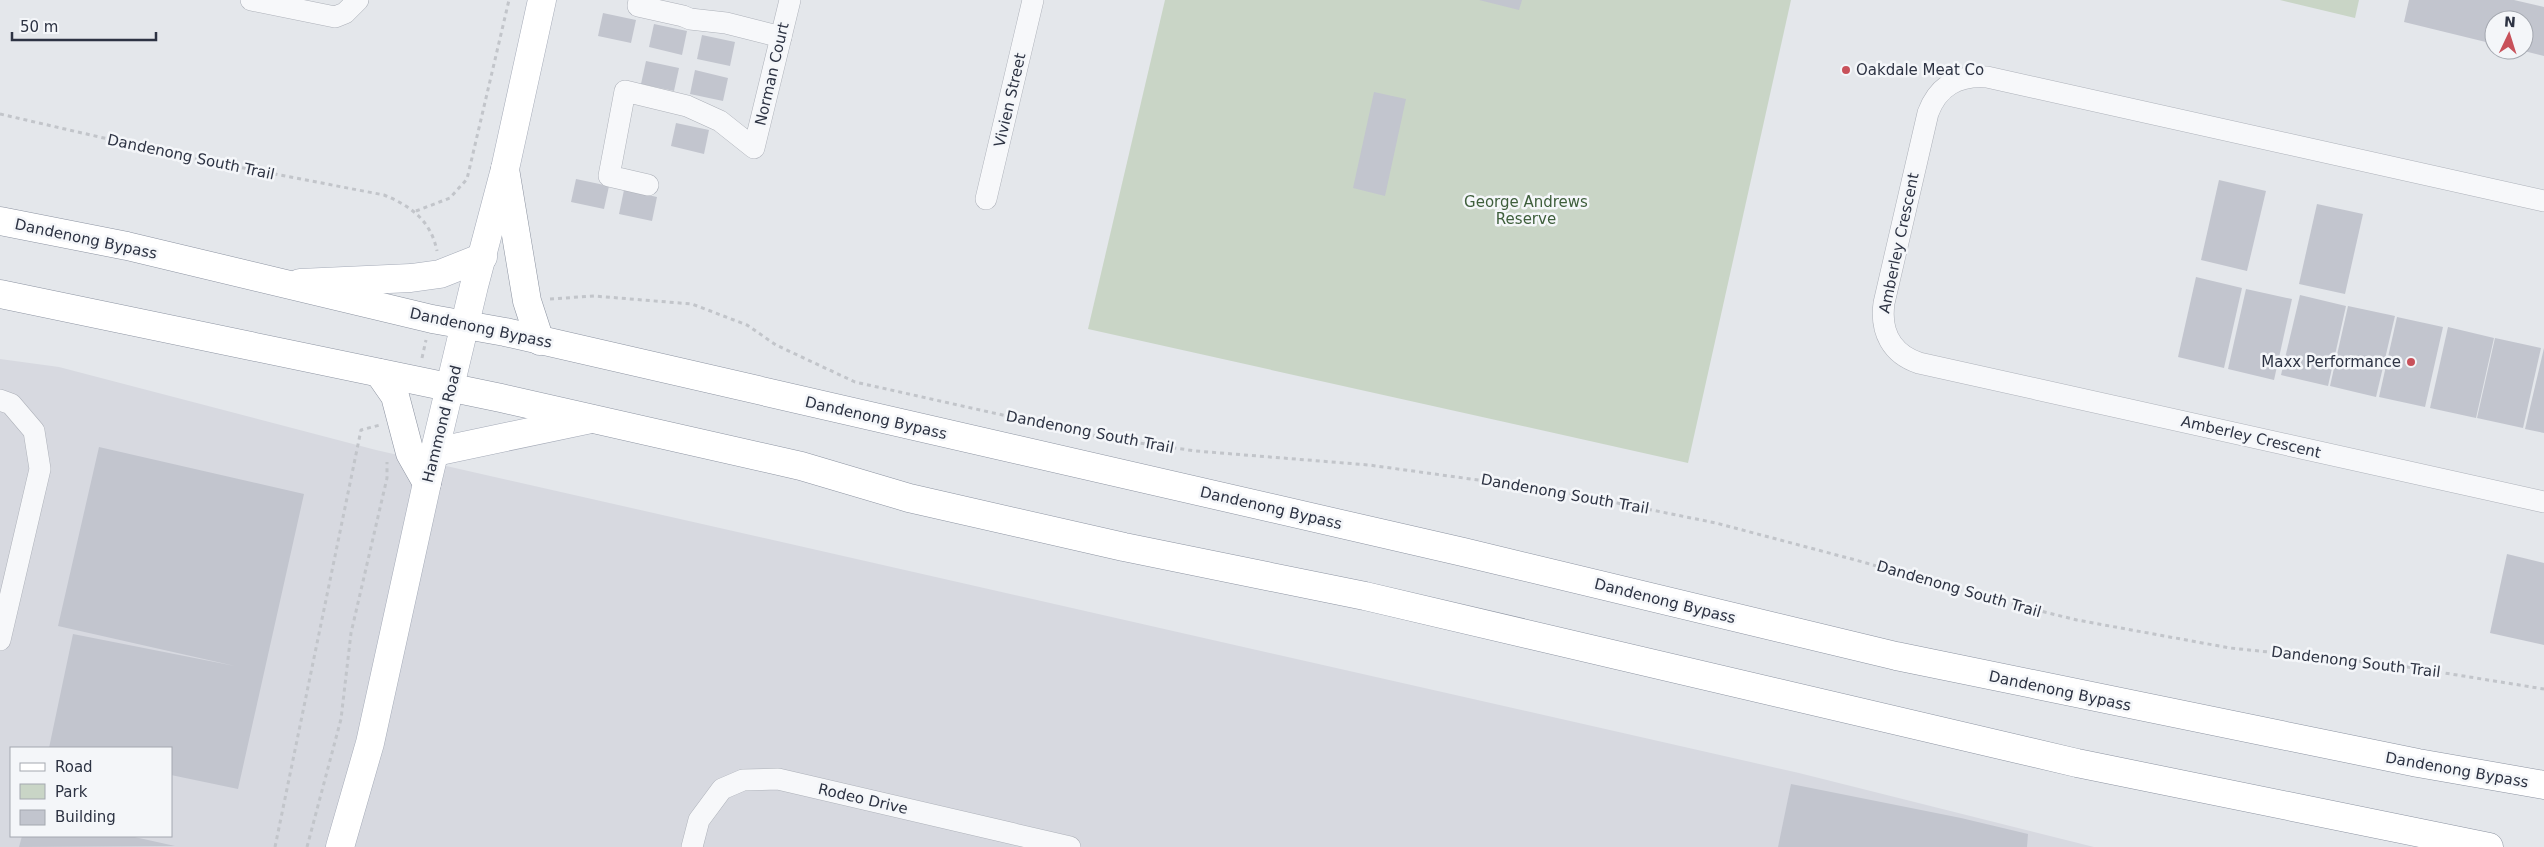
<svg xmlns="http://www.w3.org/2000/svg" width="2544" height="847" viewBox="0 0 2544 847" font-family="'DejaVu Sans',sans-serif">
<rect width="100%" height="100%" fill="#e4e7eb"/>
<path fill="#d7d9e0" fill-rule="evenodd" d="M 0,359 L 59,367 L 376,450 L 1799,773 L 2094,847 L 0,847 ZM 11,748 L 171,748 L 171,836 L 11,836 Z"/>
<g fill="#c9d5c6">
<path d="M 1165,0 L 1791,0 L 1688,463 L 1088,329 Z"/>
<path d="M 2280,0 L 2359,0 L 2355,18 Z"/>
</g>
<g fill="#c2c5ce">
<path d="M 1479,0 L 1522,0 L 1519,10 Z"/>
<path d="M 2409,0 L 2514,0 L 2544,7 L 2544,56 L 2524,51 L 2524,20 L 2494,20 L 2494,44 L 2404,22 Z"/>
<path d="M 603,13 L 636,20 L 631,43 L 598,36 Z"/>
<path d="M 654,24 L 687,31 L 682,55 L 649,47 Z"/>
<path d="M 702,35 L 735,42 L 730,66 L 697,59 Z"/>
<path d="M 646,61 L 679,68 L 674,91 L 641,84 Z"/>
<path d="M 695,70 L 728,78 L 723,101 L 690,94 Z"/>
<path d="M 1374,92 L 1406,99 L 1385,196 L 1353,188 Z"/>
<path d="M 676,123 L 709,130 L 704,154 L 671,146 Z"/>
<path d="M 576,179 L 609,186 L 604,209 L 571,202 Z"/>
<path d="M 2219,180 L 2266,191 L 2247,271 L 2201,260 Z"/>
<path d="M 624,190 L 657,197 L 652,221 L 619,214 Z"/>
<path d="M 2317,204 L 2363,214 L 2345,294 L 2299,284 Z"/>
<path d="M 2196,277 L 2242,288 L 2224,368 L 2178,357 Z"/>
<path d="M 2246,289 L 2292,299 L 2274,380 L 2228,369 Z"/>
<path d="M 2300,295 L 2346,306 L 2328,386 L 2281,375 Z"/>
<path d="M 2348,306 L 2395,316 L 2376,397 L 2330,386 Z"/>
<path d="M 2397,317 L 2443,327 L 2425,407 L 2379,397 Z"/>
<path d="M 2448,327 L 2494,338 L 2476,418 L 2430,408 Z"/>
<path d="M 2495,338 L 2541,348 L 2523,428 L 2477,418 Z"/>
<path d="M 2544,348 L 2544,433 L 2525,429 Z"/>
<path d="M 99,447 L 304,494 L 238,789 L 171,775 L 171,748 L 49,748 L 73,634 L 235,666 L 58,626 Z"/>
<path d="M 2507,554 L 2544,563 L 2544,645 L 2490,633 Z"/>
<path d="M 1791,784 L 1961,818 L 2028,834 L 2027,847 L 1778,847 Z"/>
<path d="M 22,836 L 130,836 L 175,846 L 19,847 Z"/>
</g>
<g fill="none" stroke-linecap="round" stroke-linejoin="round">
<g stroke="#adb1b9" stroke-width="22">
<g id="minor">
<path d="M 251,0 L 335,17 L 345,13 L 358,0"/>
<path d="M 639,0 L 638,6 L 683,16 L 690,19 L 726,23 L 781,37"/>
<path d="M 648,185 L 609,176 L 625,91 L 687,106 L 720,121 L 754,148 L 790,0"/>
<path d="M 986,199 L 1033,0"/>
<path d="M 2544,201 L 1987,77 C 1958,75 1938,86 1928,113 L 1884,303 C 1880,332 1892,354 1919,363 L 2544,502"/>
<path d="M 0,400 L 11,404 L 34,431 L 40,469 L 0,640"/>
<path d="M 692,847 L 699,820 L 722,789 L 743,780 L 778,779 L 1070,847"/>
</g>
</g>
<g stroke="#a4aab7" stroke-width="29">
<g id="major">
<path d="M 300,283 L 411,278 L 440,274 L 483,257"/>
<path d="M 435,452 L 591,419"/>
<path d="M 340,847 L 370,743 L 427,483 L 474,286 L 505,169 L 542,0"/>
</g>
</g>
<g stroke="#8c93a1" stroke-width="29">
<g id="highway">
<path d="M 505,169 L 527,301 L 540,341"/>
<path d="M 0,221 L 127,246 L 432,319 L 505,332 L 1463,552 L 1896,656 L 2418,763 L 2544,785"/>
<path d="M 0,294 L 501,398 L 801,466 L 909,498 L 1124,547 L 1365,596 L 2077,763 L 2489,847"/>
<path d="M 379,373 L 395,396 L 410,453 L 427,483"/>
</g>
</g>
<g stroke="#c2c5ca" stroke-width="3" stroke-dasharray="4 4" stroke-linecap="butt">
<path d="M 0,114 L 186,157 L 384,195 C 411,206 431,221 437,251"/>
<path d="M 416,211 L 450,198 L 467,179 L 509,0"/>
<path d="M 550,299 L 594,296 L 692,304 L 747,325 L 776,345 L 855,382 L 1110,439 L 1196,451 L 1369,465 L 1558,491 L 1716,523 L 1863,562 L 1967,593 L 2077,620 L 2230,648 L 2395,665 L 2544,689"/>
<path d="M 422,358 L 426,340"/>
<path d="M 275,847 L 361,430 L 380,425"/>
<path d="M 307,847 L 341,719 L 351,633 L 387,478 L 387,462"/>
</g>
<use href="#minor" stroke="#f7f8fa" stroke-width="21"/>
<use href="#major" stroke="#fff" stroke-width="28"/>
<use href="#highway" stroke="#fff" stroke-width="28"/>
</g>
<g fill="#c8515a" stroke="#f4f6f9" stroke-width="2">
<circle cx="1846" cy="70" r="5"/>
<circle cx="2411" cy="362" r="5"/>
</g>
<g text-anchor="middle" stroke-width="5" stroke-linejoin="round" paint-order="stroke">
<g font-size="15" fill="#2d3343" stroke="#f4f6f9" text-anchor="start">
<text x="1856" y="75">Oakdale Meat Co</text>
<text x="2401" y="367" text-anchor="end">Maxx Performance</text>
</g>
<g font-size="15" fill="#2d3343" stroke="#f4f6f9">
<text transform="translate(772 74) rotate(-77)" y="5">Norman Court</text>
<text transform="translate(1010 100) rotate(-77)" y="5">Vivien Street</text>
<text transform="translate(191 157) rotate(12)" y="5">Dandenong South Trail</text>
<text transform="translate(86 239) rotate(12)" y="5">Dandenong Bypass</text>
<text transform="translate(1899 243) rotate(-78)" y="5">Amberley Crescent</text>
<text transform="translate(481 328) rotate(12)" y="5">Dandenong Bypass</text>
<text transform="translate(876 418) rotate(13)" y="5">Dandenong Bypass</text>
<text transform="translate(442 424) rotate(-76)" y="5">Hammond Road</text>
<text transform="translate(1090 432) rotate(11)" y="5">Dandenong South Trail</text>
<text transform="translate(2251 437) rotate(13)" y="5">Amberley Crescent</text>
<text transform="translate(1565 494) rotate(10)" y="5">Dandenong South Trail</text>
<text transform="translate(1271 508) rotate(13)" y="5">Dandenong Bypass</text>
<text transform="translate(1959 589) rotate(16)" y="5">Dandenong South Trail</text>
<text transform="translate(1665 601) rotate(14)" y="5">Dandenong Bypass</text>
<text transform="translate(2356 662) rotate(7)" y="5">Dandenong South Trail</text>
<text transform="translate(2060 691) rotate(12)" y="5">Dandenong Bypass</text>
<text transform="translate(2457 770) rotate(10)" y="5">Dandenong Bypass</text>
<text transform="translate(863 799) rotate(13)" y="5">Rodeo Drive</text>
</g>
<g font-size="15" fill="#3e5e3b" stroke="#f4f6f9">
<text x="1526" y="207">George Andrews<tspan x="1526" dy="17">Reserve</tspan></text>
</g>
</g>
<rect x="10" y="747" width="162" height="90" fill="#f4f6f9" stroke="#a4a8b0"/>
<rect x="20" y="763" width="25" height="8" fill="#ffffff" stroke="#a4a8b0"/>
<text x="55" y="772" font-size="15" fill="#2d3343">Road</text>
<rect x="20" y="784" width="25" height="15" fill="#c9d5c6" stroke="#a4a8b0"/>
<text x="55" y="797" font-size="15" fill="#2d3343">Park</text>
<rect x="20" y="810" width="25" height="15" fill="#c2c5ce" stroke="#a4a8b0"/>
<text x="55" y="822" font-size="15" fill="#2d3343">Building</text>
<g transform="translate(2509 35) rotate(4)"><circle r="24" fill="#f4f6f9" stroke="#a4a8b0"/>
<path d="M0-4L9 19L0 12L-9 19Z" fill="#c8515a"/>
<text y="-8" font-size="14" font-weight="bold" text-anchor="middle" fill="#2d3343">N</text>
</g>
<path d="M12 32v8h144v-8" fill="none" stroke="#2d3343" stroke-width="2.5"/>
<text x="20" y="32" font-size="15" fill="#2d3343" stroke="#f4f6f9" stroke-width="4" paint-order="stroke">50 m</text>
</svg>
